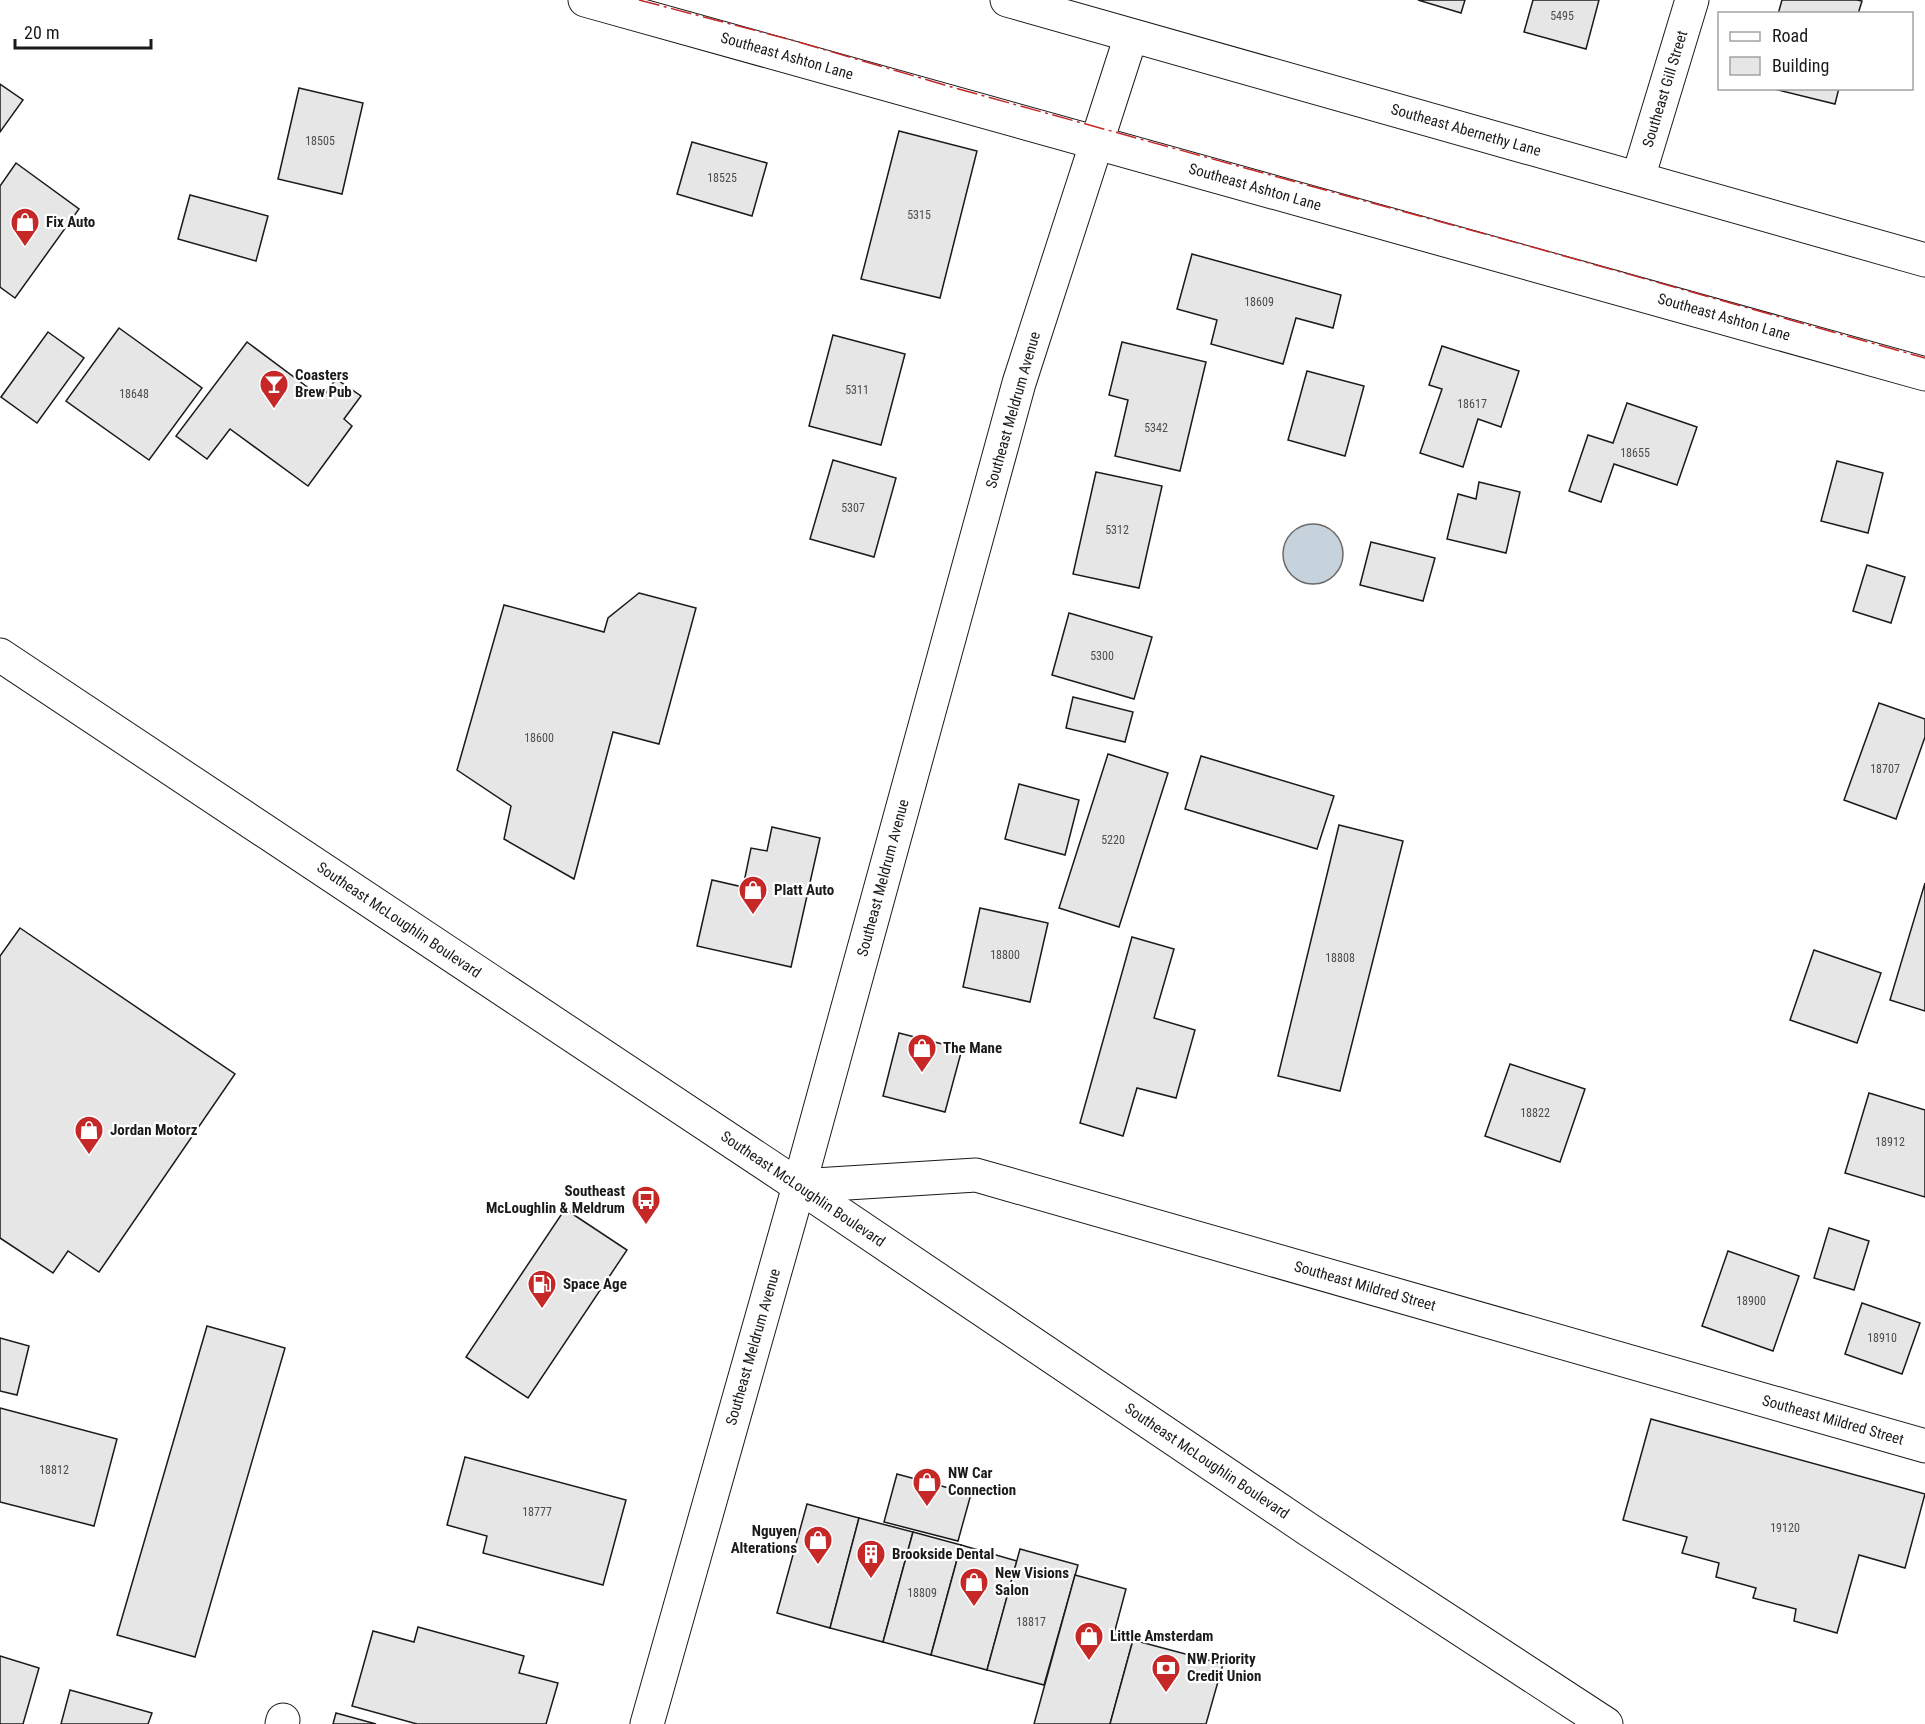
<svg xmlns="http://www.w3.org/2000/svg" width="1925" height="1724" viewBox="0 0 1925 1724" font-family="'Roboto Condensed',sans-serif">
<rect width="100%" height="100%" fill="#fff"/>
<circle fill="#c6d2dc" stroke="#6a6a6a" stroke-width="1.5" cx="1313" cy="554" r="30"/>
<g fill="#e6e6e6" stroke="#1a1a1a" stroke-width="1.5">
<path d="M 1418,0 L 1465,0 L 1461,13 Z"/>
<path d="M 1533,0 L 1599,0 L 1586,49 L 1524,32 Z"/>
<path d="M 1782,0 L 1857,0 L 1862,1 L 1858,14 L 1778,14 Z"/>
<path d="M 0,84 L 23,100 L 0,132 Z"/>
<path d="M 299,88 L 363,103 L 342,194 L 278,179 Z"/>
<path d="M 1770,88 L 1839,88 L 1835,104 Z"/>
<path d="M 899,131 L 977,151 L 940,298 L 861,279 Z"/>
<path d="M 692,142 L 767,163 L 752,216 L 677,194 Z"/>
<path d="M 16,163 L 79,209 L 15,298 L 0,287 L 0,186 Z"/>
<path d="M 190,195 L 268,216 L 256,261 L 178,239 Z"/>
<path d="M 1192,254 L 1341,295 L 1333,328 L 1296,318 L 1283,364 L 1211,344 L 1217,320 L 1177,309 Z"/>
<path d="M 119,328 L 202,388 L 149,460 L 66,401 Z"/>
<path d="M 48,332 L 84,358 L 37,423 L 1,397 Z"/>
<path d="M 833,335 L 905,354 L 881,445 L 809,426 Z"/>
<path d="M 247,342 L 322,398 L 336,379 L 361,396 L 344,419 L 352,426 L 308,486 L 230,429 L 207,459 L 176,436 Z"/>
<path d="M 1122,342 L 1206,362 L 1180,471 L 1115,456 L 1128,400 L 1109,395 Z"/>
<path d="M 1442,346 L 1519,371 L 1501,427 L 1478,419 L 1463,467 L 1420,453 L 1442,389 L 1429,385 Z"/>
<path d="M 1307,371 L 1364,386 L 1345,456 L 1288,440 Z"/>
<path d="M 1627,403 L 1697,427 L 1677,485 L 1614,464 L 1601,502 L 1569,491 L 1588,435 L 1613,443 Z"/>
<path d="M 833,460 L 896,478 L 874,557 L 810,539 Z"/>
<path d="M 1837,461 L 1883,473 L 1868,533 L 1821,521 Z"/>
<path d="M 1096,472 L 1162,486 L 1139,588 L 1073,574 Z"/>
<path d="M 1479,482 L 1520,492 L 1506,553 L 1447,539 L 1458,494 L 1476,499 Z"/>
<path d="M 1371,542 L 1435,558 L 1423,601 L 1360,585 Z"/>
<path d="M 1867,565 L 1905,577 L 1891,623 L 1853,611 Z"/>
<path d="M 639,593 L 696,608 L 659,744 L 613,732 L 574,879 L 504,839 L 511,806 L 457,770 L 504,605 L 604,632 L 608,618 Z"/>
<path d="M 1069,613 L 1152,637 L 1134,699 L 1052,675 Z"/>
<path d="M 1073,697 L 1133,712 L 1125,742 L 1066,728 Z"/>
<path d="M 1879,703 L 1925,719 L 1925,737 L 1896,819 L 1844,800 Z"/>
<path d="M 1108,754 L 1168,773 L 1119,927 L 1059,908 Z"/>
<path d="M 1201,756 L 1334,796 L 1317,849 L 1185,809 Z"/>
<path d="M 1019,784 L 1079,800 L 1065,855 L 1005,839 Z"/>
<path d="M 1339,825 L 1403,841 L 1340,1091 L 1278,1076 Z"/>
<path d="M 772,827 L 820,838 L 791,967 L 697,946 L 712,880 L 743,887 L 751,848 L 767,851 Z"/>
<path d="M 1925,883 L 1925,1011 L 1890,1000 Z"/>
<path d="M 980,908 L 1048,923 L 1030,1002 L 963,987 Z"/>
<path d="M 20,928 L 235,1074 L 99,1272 L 68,1251 L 53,1273 L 0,1238 L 0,956 Z"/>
<path d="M 1132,937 L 1174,949 L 1154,1018 L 1195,1030 L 1176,1098 L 1137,1088 L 1123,1136 L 1080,1123 Z"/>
<path d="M 1814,950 L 1881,973 L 1857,1043 L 1790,1020 Z"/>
<path d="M 899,1033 L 962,1049 L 945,1112 L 883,1096 Z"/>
<path d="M 1510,1064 L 1585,1089 L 1560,1162 L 1485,1136 Z"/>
<path d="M 1869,1093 L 1925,1110 L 1925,1197 L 1845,1173 Z"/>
<path d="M 565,1209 L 627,1250 L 528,1398 L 466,1357 Z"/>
<path d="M 1829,1228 L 1869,1241 L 1854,1290 L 1814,1278 Z"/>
<path d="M 1728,1251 L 1799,1276 L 1773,1351 L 1702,1326 Z"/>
<path d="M 1862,1303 L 1920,1323 L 1902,1374 L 1845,1354 Z"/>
<path d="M 207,1326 L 285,1348 L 195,1657 L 117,1635 Z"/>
<path d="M 0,1338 L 29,1346 L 17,1395 L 0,1391 Z"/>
<path d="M 0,1408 L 117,1439 L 94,1526 L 0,1502 Z"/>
<path d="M 1651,1419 L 1925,1494 L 1905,1568 L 1859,1555 L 1837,1633 L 1794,1621 L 1796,1609 L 1753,1598 L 1756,1588 L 1716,1577 L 1719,1563 L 1682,1553 L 1687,1537 L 1623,1520 Z"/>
<path d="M 465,1457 L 626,1500 L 603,1585 L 483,1553 L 487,1536 L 447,1525 Z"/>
<path d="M 897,1474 L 971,1494 L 958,1541 L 884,1522 Z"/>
<path d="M 807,1504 L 859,1518 L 830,1628 L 777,1613 Z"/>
<path d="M 859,1518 L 913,1532 L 883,1642 L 830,1628 Z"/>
<path d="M 913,1532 L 961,1545 L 931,1655 L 883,1642 Z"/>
<path d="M 961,1545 L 1017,1561 L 987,1670 L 931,1655 Z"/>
<path d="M 1020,1549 L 1078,1565 L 1044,1685 L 987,1670 Z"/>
<path d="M 1075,1575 L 1126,1589 L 1114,1634 L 1133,1640 L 1110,1724 L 1034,1724 Z"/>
<path d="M 418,1627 L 524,1656 L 519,1673 L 558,1683 L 546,1724 L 417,1724 L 352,1706 L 373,1631 L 414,1642 Z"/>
<path d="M 1133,1640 L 1223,1664 L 1206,1724 L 1110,1724 Z"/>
<path d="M 0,1656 L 39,1668 L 23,1724 L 0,1724 Z"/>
<path d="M 70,1690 L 152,1713 L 148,1724 L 61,1724 Z"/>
<path d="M 336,1713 L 376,1724 L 333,1724 Z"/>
</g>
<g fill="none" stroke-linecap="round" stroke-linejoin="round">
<g stroke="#1a1a1a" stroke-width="35">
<g id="minor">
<path d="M 585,0 L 1925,374"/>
<path d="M 1007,0 L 1925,260"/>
<path d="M 1638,178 L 1692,0"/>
<path d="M 799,1186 L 976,1175 L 1925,1446"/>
<path d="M 282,1724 L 283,1720"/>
<path d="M 647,1724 L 799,1186 L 1019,383 L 1131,36"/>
</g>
</g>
<g stroke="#1a1a1a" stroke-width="35">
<path id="major" d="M 0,655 L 799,1186 L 1309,1530 L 1606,1724"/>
</g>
<use href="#minor" stroke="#fff" stroke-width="33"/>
<use href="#major" stroke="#fff" stroke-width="33"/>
<path stroke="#c62828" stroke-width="1.5" stroke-dasharray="21 4.5 3 4.5" stroke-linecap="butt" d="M 639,0 L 788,39 L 955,88 L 1543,250 L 1925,358"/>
</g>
<defs>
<g id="shop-pin" transform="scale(1.5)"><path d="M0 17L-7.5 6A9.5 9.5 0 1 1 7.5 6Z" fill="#c62828" stroke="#fff"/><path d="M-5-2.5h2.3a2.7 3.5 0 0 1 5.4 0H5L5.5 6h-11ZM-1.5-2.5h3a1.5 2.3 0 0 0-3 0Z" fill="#fff"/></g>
<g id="bar-pin" transform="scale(1.5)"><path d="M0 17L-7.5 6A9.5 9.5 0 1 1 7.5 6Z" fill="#c62828" stroke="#fff"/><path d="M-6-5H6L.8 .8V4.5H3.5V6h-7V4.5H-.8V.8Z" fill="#fff"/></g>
<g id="bus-pin" transform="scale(1.5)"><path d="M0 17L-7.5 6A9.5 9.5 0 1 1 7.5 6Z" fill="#c62828" stroke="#fff"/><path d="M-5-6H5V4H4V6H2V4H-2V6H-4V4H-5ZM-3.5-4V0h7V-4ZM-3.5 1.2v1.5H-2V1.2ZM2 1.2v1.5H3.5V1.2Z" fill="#fff"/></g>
<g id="fuel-pin" transform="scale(1.5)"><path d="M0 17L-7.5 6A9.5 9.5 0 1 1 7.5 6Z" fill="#c62828" stroke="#fff"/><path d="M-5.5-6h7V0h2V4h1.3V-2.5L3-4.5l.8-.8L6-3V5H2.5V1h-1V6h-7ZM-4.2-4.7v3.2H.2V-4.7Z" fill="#fff"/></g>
<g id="building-pin" transform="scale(1.5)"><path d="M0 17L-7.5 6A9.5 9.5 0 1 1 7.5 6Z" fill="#c62828" stroke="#fff"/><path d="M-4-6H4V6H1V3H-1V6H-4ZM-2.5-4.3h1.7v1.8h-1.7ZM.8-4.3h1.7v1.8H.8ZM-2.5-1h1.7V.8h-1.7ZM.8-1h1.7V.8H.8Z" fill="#fff"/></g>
<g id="bank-pin" transform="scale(1.5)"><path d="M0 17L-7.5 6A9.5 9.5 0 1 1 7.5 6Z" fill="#c62828" stroke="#fff"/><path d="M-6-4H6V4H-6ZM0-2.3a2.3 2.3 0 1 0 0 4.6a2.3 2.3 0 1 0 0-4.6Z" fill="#fff"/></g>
</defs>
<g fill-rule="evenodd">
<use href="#shop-pin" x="25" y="222"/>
<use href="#bar-pin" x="274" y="384"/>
<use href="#shop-pin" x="753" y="890"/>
<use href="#shop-pin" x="922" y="1048"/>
<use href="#shop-pin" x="89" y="1130"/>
<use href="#bus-pin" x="646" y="1200"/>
<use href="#fuel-pin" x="542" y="1284"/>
<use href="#shop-pin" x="927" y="1482"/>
<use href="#shop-pin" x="818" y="1540"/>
<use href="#building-pin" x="871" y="1554"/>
<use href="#shop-pin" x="974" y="1582"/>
<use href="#shop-pin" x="1089" y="1636"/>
<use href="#bank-pin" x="1166" y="1668"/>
</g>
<g text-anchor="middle" stroke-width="4.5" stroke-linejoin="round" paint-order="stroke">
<g font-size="12" fill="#4d4d4d">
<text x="1562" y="20">5495</text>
<text x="320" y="145">18505</text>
<text x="722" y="182">18525</text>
<text x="919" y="219">5315</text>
<text x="1259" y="306">18609</text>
<text x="857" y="394">5311</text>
<text x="134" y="398">18648</text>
<text x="1472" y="408">18617</text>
<text x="1156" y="432">5342</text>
<text x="1635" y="457">18655</text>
<text x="853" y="512">5307</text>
<text x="1117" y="534">5312</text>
<text x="1102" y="660">5300</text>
<text x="539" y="742">18600</text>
<text x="1885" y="773">18707</text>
<text x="1113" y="844">5220</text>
<text x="1005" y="959">18800</text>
<text x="1340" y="962">18808</text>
<text x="1535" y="1117">18822</text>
<text x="1890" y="1146">18912</text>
<text x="1751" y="1305">18900</text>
<text x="1882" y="1342">18910</text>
<text x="54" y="1474">18812</text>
<text x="537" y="1516">18777</text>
<text x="1785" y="1532">19120</text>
<text x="922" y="1597">18809</text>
<text x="1031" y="1626">18817</text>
</g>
<g font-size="15" fill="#1a1a1a" stroke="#fff">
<text transform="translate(787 56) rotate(16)" y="5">Southeast Ashton Lane</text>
<text transform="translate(1665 89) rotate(-73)" y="5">Southeast Gill Street</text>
<text transform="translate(1466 130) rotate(16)" y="5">Southeast Abernethy Lane</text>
<text transform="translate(1255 187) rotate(16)" y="5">Southeast Ashton Lane</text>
<text transform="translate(1724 317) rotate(16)" y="5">Southeast Ashton Lane</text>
<text transform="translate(1013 410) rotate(-74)" y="5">Southeast Meldrum Avenue</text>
<text transform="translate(883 878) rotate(-75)" y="5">Southeast Meldrum Avenue</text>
<text transform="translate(399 920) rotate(34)" y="5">Southeast McLoughlin Boulevard</text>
<text transform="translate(803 1189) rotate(34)" y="5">Southeast McLoughlin Boulevard</text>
<text transform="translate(1365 1286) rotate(16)" y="5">Southeast Mildred Street</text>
<text transform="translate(753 1347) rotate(-74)" y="5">Southeast Meldrum Avenue</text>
<text transform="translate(1833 1420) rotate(16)" y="5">Southeast Mildred Street</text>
<text transform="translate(1207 1461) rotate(34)" y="5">Southeast McLoughlin Boulevard</text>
</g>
<g font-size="15" font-weight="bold" fill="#1a1a1a" stroke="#fff" text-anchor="start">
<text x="46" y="227">Fix Auto</text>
<text x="295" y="380">Coasters<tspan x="295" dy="17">Brew Pub</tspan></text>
<text x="774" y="895">Platt Auto</text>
<text x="943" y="1053">The Mane</text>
<text x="110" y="1135">Jordan Motorz</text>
<text x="625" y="1196" text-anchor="end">Southeast<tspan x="625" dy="17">McLoughlin &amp; Meldrum</tspan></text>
<text x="563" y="1289">Space Age</text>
<text x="948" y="1478">NW Car<tspan x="948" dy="17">Connection</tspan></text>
<text x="797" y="1536" text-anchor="end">Nguyen<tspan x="797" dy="17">Alterations</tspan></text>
<text x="892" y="1559">Brookside Dental</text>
<text x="995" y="1578">New Visions<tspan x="995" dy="17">Salon</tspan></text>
<text x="1110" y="1641">Little Amsterdam</text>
<text x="1187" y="1664">NW Priority<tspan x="1187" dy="17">Credit Union</tspan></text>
</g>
</g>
<rect x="1718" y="12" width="195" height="78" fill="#ffffff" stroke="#a3a3a3" stroke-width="1.5"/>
<rect x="1730" y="32" width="30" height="9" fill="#ffffff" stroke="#a3a3a3" stroke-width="1.5"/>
<text x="1772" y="42" font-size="18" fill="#1a1a1a">Road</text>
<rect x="1730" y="57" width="30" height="18" fill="#e6e6e6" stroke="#a3a3a3" stroke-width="1.5"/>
<text x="1772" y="72" font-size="18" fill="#1a1a1a">Building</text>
<path d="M15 39v9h136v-9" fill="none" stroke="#1a1a1a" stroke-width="3"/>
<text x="24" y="39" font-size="18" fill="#1a1a1a" stroke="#ffffff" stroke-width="4.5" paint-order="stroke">20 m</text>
</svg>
